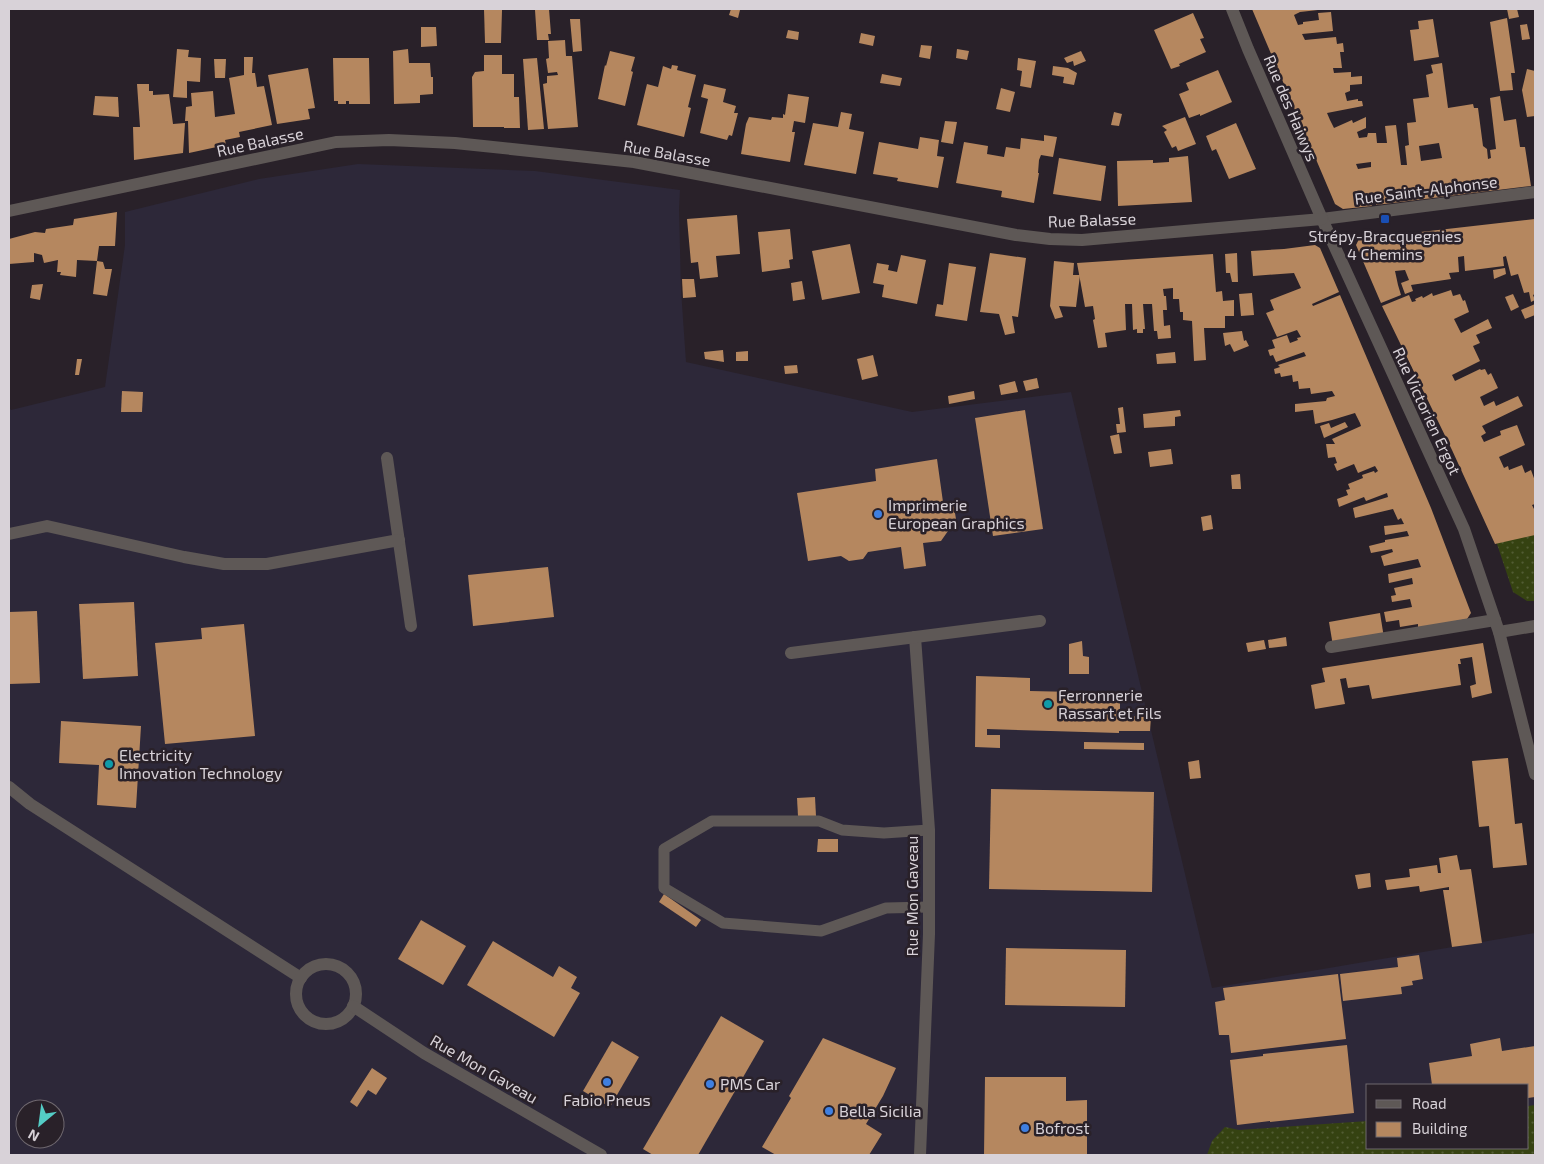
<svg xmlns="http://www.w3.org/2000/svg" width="1544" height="1164" viewBox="0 0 1544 1164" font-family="'Exo 2',sans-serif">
<defs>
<pattern id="grass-dots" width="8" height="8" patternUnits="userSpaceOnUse" patternTransform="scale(1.25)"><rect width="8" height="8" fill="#354211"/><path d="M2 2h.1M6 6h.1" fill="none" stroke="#525c33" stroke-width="1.8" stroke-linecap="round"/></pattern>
</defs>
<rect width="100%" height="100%" fill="#292129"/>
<path fill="#2d2839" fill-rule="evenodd" d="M 358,164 L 535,171 L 680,190 L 679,209 L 681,290 L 686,362 L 912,412 L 1071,392 L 1212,988 L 1535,933 L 1535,1155 L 9,1155 L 9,407 L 11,410 L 105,387 L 125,245 L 125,212 L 259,179 ZM 1368,1085 L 1528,1085 L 1528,1148 L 1368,1148 ZM 25,1109 L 55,1109 L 55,1139 L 25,1139 Z"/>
<g fill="url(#grass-dots)">
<path d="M 1535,530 L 1535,601 L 1527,601 L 1513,592 L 1495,538 Z"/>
<path d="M 1535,1105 L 1535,1155 L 1207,1155 L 1212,1141 L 1225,1127 L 1239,1130 L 1368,1121 L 1368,1148 L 1528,1148 L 1528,1106 Z"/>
</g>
<g fill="#b5875f" fill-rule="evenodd">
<path d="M 484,9 L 502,10 L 501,43 L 485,43 Z"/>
<path d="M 549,9 L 551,34 L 548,34 L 549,40 L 537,40 L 535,10 Z"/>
<path d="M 731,9 L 740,10 L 738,18 L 729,15 Z"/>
<path d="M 1252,9 L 1318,9 L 1318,10 L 1300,12 L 1294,15 L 1298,25 L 1303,24 L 1303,22 L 1319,20 L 1318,13 L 1331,12 L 1333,31 L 1302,34 L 1305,40 L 1336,37 L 1337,44 L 1343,43 L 1344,52 L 1340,52 L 1342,68 L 1333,68 L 1334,73 L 1351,72 L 1351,77 L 1362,76 L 1362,84 L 1350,85 L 1350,91 L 1345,93 L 1347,101 L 1358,99 L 1358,101 L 1362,101 L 1363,106 L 1327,113 L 1330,120 L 1334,128 L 1352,120 L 1353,123 L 1366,117 L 1366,128 L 1357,132 L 1359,138 L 1367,137 L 1368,133 L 1376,133 L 1377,143 L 1387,143 L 1385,126 L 1396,125 L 1401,165 L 1407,165 L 1405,146 L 1409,145 L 1407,123 L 1416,122 L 1413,99 L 1429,97 L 1426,75 L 1433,73 L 1431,65 L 1442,63 L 1448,108 L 1473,104 L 1474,108 L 1478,108 L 1483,146 L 1487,149 L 1488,159 L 1491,158 L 1490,150 L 1496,149 L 1490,98 L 1500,96 L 1504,121 L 1516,119 L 1520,147 L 1525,147 L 1531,186 L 1376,205 L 1376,203 L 1371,204 L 1372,206 L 1343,209 L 1335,204 ZM 1439,143 L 1442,158 L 1421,161 L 1419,146 ZM 1371,162 L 1371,167 L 1358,169 L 1356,164 Z"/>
<path d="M 1507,9 L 1517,9 L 1519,17 L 1509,19 Z"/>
<path d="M 1193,13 L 1204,38 L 1200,39 L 1206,52 L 1179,64 L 1180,66 L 1171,69 L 1154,30 Z"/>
<path d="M 1507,18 L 1515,73 L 1511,73 L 1513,90 L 1500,91 L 1490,22 Z"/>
<path d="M 570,19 L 580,19 L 582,51 L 573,52 Z"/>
<path d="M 1433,19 L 1439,57 L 1414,61 L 1410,30 L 1419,29 L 1418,21 Z"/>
<path d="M 1527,24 L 1530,39 L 1522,40 L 1520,25 Z"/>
<path d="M 421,27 L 436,27 L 437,46 L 421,47 Z"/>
<path d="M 788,30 L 799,32 L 798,40 L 786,38 Z"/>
<path d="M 861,33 L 875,36 L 873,46 L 859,43 Z"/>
<path d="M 565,40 L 566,56 L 572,56 L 578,127 L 548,129 L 543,84 L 547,83 L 547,76 L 558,75 L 557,72 L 548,73 L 546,59 L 549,58 L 548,41 Z"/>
<path d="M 921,45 L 932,46 L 930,59 L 919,57 Z"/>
<path d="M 177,49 L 189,50 L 188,57 L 201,58 L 200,82 L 187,81 L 187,98 L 173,97 Z"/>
<path d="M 408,49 L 409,63 L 430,63 L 431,77 L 433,77 L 433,94 L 420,95 L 420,103 L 394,104 L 393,51 Z"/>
<path d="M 957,49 L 969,51 L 967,60 L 956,58 Z"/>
<path d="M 610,51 L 635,57 L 631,71 L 633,72 L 625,106 L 598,99 L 605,65 L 606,66 Z"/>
<path d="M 1081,51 L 1086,61 L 1074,66 L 1073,61 L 1067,63 L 1064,58 Z"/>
<path d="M 484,55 L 502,55 L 502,74 L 514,74 L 514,97 L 519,97 L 520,128 L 504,128 L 504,127 L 473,127 L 472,77 L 475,72 L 484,71 Z"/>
<path d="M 244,57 L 253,57 L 252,73 L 255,73 L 257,87 L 264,86 L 272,125 L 239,132 L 240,137 L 225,140 L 226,145 L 189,153 L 188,121 L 185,121 L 186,107 L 192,106 L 191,93 L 213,91 L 215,117 L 235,114 L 229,78 L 244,75 Z"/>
<path d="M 333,58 L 369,58 L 370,104 L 349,104 L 349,101 L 346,101 L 346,104 L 338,104 L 338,101 L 334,101 Z"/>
<path d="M 537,58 L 544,129 L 528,130 L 523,59 Z"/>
<path d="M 1018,58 L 1036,61 L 1031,88 L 1020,86 L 1022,71 L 1017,70 Z"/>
<path d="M 214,59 L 226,59 L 225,78 L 215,78 Z"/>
<path d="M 672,65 L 678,66 L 677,70 L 696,75 L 688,107 L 691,108 L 684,137 L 637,125 L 647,84 L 658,87 L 663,66 L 671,69 Z"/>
<path d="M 1053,66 L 1068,68 L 1077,73 L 1074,85 L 1063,83 L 1064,77 L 1052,75 Z"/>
<path d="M 308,68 L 315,108 L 308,109 L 310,119 L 277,124 L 268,75 Z"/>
<path d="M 1527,69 L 1535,71 L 1534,88 L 1535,116 L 1527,117 L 1522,90 Z"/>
<path d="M 1218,70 L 1232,102 L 1200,116 L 1200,114 L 1189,118 L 1179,94 L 1189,90 L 1186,83 Z"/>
<path d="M 882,74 L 902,78 L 900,86 L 880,83 Z"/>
<path d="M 137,84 L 149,84 L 149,91 L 153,91 L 153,95 L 169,94 L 173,124 L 185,123 L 183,153 L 134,160 L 133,127 L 140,127 Z"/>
<path d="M 704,84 L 726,89 L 723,102 L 736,106 L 734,113 L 738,113 L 732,136 L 729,135 L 727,140 L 700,133 L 708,99 L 701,97 Z"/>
<path d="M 1001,88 L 1015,92 L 1010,112 L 996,109 Z"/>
<path d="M 788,94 L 809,97 L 805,123 L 794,121 L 792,132 L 795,132 L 790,162 L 741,154 L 746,124 L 749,117 L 771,120 L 772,117 L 783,118 L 783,114 L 785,115 Z"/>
<path d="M 95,96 L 118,97 L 119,117 L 93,115 Z"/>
<path d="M 841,112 L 852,114 L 849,129 L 864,132 L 856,174 L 804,165 L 813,123 L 838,127 Z"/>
<path d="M 1114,112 L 1122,114 L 1119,126 L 1111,125 Z"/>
<path d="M 1185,117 L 1196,144 L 1178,151 L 1176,146 L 1172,148 L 1164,132 L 1167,130 L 1162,126 Z"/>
<path d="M 945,121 L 957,122 L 953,144 L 941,142 Z"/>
<path d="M 1236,123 L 1256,169 L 1229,179 L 1216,149 L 1212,151 L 1206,136 Z"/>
<path d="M 1044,135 L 1057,137 L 1053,157 L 1041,155 L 1039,160 L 1038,173 L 1039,173 L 1034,203 L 1001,197 L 1002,191 L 956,183 L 964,142 L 988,146 L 987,154 L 1004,157 L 1006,147 L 1020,149 L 1021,138 L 1044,141 Z"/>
<path d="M 920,137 L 939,140 L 937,156 L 944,157 L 938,188 L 897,181 L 898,178 L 873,174 L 879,142 L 918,149 Z"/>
<path d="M 1188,156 L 1192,202 L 1118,206 L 1117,161 L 1153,160 L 1153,163 L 1169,162 L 1169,158 Z"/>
<path d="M 1059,158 L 1106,166 L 1101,201 L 1053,194 Z"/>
<path d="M 117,212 L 115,246 L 99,246 L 97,261 L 77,260 L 76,277 L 60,275 L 61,272 L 57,272 L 58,260 L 44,263 L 42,255 L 34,253 L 34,262 L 9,264 L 9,239 L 35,232 L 45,233 L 46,229 L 73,225 L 74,219 Z"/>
<path d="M 737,215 L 740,254 L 716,256 L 718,277 L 700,279 L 698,262 L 691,263 L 687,219 Z"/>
<path d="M 1535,219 L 1535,294 L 1533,295 L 1535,300 L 1531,302 L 1529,292 L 1524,293 L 1518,274 L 1511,276 L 1506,256 L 1503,257 L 1504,266 L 1465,271 L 1464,256 L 1458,257 L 1459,272 L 1449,273 L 1451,279 L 1411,285 L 1413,291 L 1405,294 L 1401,283 L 1409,280 L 1405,270 L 1395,271 L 1398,285 L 1401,295 L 1381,303 L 1356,245 L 1359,239 Z"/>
<path d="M 790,229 L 793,259 L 789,260 L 790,268 L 762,272 L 758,232 Z"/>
<path d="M 850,244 L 860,293 L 822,300 L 812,251 Z"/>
<path d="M 1315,245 L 1320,248 L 1339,292 L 1312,304 L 1313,306 L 1340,295 L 1431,508 L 1471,613 L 1467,619 L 1418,628 L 1418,624 L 1400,627 L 1399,620 L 1386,622 L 1384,612 L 1412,607 L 1410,599 L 1392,602 L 1391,596 L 1396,595 L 1394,588 L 1413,584 L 1412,578 L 1389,583 L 1388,574 L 1421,567 L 1418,559 L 1384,566 L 1381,556 L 1393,552 L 1392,549 L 1371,553 L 1369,546 L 1385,542 L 1385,540 L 1409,536 L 1407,531 L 1385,535 L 1384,526 L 1404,524 L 1401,518 L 1398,520 L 1393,509 L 1355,518 L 1353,508 L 1388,497 L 1387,493 L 1366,501 L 1364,497 L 1339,507 L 1337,499 L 1348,495 L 1346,490 L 1350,489 L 1348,484 L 1363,478 L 1362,475 L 1374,471 L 1375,473 L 1378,471 L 1375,466 L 1358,473 L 1354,464 L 1337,471 L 1334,464 L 1337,463 L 1335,457 L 1328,458 L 1326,444 L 1335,444 L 1332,439 L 1361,426 L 1360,423 L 1355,413 L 1332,420 L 1315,424 L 1313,410 L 1295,412 L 1295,404 L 1326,401 L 1327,398 L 1335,396 L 1332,391 L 1311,394 L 1310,388 L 1299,389 L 1298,381 L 1293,382 L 1292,375 L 1281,377 L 1280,373 L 1275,374 L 1274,369 L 1280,367 L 1278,365 L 1306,356 L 1304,352 L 1276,362 L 1273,355 L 1270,356 L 1268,350 L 1275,348 L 1272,340 L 1287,335 L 1290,343 L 1298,340 L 1297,338 L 1301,337 L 1297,330 L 1277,337 L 1266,313 L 1274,310 L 1270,300 L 1301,288 L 1294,273 L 1253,276 L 1251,251 L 1284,249 Z"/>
<path d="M 990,253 L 1026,258 L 1018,317 L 1012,316 L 1015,333 L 1005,335 L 999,314 L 980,312 Z"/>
<path d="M 1237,253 L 1238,282 L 1232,282 L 1230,273 L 1226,273 L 1225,254 Z"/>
<path d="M 1213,254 L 1216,292 L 1222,291 L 1223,301 L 1234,300 L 1234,316 L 1225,316 L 1225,328 L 1204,328 L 1206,360 L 1194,361 L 1192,321 L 1183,320 L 1183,312 L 1180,312 L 1179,299 L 1173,299 L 1173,288 L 1163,289 L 1164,296 L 1166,296 L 1167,310 L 1163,310 L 1164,326 L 1170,325 L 1171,338 L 1158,339 L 1157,331 L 1154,331 L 1152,304 L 1143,304 L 1145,329 L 1143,329 L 1143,333 L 1137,333 L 1137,329 L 1133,330 L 1132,304 L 1125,304 L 1126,330 L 1105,333 L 1107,347 L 1098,348 L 1093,320 L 1095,319 L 1093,306 L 1085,307 L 1077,263 Z"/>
<path d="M 901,255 L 926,260 L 917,304 L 882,297 L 884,285 L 873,283 L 877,263 L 889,265 L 888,270 L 897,272 Z"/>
<path d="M 97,261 L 103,262 L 105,269 L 112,269 L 107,296 L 93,294 Z"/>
<path d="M 1054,261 L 1074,263 L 1073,275 L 1080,275 L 1076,307 L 1059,306 L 1063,317 L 1055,319 L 1050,306 Z"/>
<path d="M 949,263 L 976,267 L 967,321 L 935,316 L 937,304 L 943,305 Z"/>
<path d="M 1505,268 L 1506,274 L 1494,279 L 1493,270 Z"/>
<path d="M 682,279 L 694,279 L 696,297 L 683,298 Z"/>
<path d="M 802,281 L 805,299 L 793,301 L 791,283 Z"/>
<path d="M 43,284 L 40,300 L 30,298 L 32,285 Z"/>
<path d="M 1451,290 L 1453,296 L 1460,294 L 1463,301 L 1465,300 L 1469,312 L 1454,319 L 1461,333 L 1488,319 L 1492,328 L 1476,335 L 1480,343 L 1473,346 L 1480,361 L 1452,375 L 1455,381 L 1480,369 L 1481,370 L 1485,369 L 1488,375 L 1491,373 L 1498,388 L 1480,397 L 1484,406 L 1494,401 L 1496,406 L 1518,396 L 1523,406 L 1482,426 L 1486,433 L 1481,436 L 1484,442 L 1501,435 L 1500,431 L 1517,425 L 1525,445 L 1499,457 L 1504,468 L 1508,466 L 1509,470 L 1522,465 L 1525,473 L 1531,470 L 1535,481 L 1535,504 L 1532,505 L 1535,511 L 1535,535 L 1495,544 L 1452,450 L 1382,306 L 1409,295 L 1412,302 L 1416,301 L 1415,299 L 1422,296 L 1423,298 L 1432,293 L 1433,296 Z"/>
<path d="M 1252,293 L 1254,315 L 1241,316 L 1239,294 Z"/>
<path d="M 1513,294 L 1519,307 L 1511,311 L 1505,297 Z"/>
<path d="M 1535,304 L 1535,315 L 1525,319 L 1521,310 Z"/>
<path d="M 1242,331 L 1244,341 L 1246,340 L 1249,346 L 1234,352 L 1230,344 L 1225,346 L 1223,333 Z"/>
<path d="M 723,350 L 724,362 L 705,359 L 704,352 Z"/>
<path d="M 748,351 L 748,361 L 736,361 L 736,352 Z"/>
<path d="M 1175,352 L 1176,363 L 1157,364 L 1156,354 Z"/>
<path d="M 873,355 L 878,376 L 862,380 L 857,359 Z"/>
<path d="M 77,359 L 82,359 L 79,375 L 75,375 Z"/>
<path d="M 797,365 L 798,373 L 785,374 L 784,366 Z"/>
<path d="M 1037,378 L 1039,388 L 1026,391 L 1023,381 Z"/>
<path d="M 1015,381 L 1018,392 L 1001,395 L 999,385 Z"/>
<path d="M 122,391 L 143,392 L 142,412 L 121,412 Z"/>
<path d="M 974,391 L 975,399 L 949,404 L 948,396 Z"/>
<path d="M 1123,407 L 1126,432 L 1117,433 L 1116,424 L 1120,424 L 1118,408 Z"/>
<path d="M 1025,410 L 1043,529 L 993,536 L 975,418 Z"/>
<path d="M 1180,410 L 1181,416 L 1175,417 L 1175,426 L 1144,428 L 1143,414 Z"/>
<path d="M 1345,422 L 1348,427 L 1324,438 L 1320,426 L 1329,423 L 1331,428 Z"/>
<path d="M 1119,434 L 1122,453 L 1114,454 L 1110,436 Z"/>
<path d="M 1171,449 L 1173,464 L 1150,467 L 1148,452 Z"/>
<path d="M 937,459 L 943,502 L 953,501 L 957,525 L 947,527 L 948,531 L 941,541 L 923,543 L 926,566 L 904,569 L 901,547 L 868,552 L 863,559 L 849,561 L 841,556 L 808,561 L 797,493 L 876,481 L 875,469 Z"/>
<path d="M 1240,474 L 1241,489 L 1232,489 L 1231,475 Z"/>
<path d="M 1211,515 L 1213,529 L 1203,531 L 1201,517 Z"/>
<path d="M 548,567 L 554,617 L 473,626 L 468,575 Z"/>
<path d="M 134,602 L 138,676 L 83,679 L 79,604 Z"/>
<path d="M 37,611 L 40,683 L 9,684 L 9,612 Z"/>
<path d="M 1380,613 L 1384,638 L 1333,646 L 1329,622 Z"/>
<path d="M 244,624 L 255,736 L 165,744 L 155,643 L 202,639 L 201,628 Z"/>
<path d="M 1286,637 L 1287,646 L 1269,648 L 1268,640 Z"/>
<path d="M 1264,640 L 1266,649 L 1248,652 L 1246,643 Z"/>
<path d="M 1082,641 L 1083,656 L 1089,657 L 1089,674 L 1069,674 L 1069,644 Z"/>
<path d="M 1483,643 L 1492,693 L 1472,698 L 1470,686 L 1476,684 L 1472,657 L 1460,659 L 1461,664 L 1458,664 L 1461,685 L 1372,699 L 1369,685 L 1348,688 L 1346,678 L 1340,679 L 1345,704 L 1315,709 L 1311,685 L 1325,682 L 1322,668 Z"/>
<path d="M 976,676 L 1030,678 L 1030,691 L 1120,693 L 1120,716 L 1151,717 L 1150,731 L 1119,731 L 1119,733 L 987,729 L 987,735 L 1000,735 L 1000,748 L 975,747 Z"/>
<path d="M 61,721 L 141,726 L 136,808 L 97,805 L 99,765 L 59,763 Z"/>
<path d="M 1084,742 L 1144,743 L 1144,750 L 1084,749 Z"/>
<path d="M 1508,758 L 1515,824 L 1522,823 L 1527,865 L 1493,868 L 1489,826 L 1479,827 L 1472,761 Z"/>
<path d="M 1199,760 L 1201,778 L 1190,779 L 1188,762 Z"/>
<path d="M 991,789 L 1154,792 L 1152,892 L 989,889 Z"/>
<path d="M 815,797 L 816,816 L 798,816 L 797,798 Z"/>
<path d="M 818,839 L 838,839 L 838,852 L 817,852 Z"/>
<path d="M 1457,855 L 1460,870 L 1471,869 L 1482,943 L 1452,947 L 1443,890 L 1449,890 L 1449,887 L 1420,892 L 1419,886 L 1387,890 L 1385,880 L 1410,877 L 1409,869 L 1437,865 L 1438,873 L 1441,873 L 1439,858 Z"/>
<path d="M 1370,873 L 1371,887 L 1358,889 L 1355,875 Z"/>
<path d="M 664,894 L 701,920 L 696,927 L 659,902 Z"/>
<path d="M 421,920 L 466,946 L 443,985 L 398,959 Z"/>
<path d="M 493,941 L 553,977 L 559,966 L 577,977 L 571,988 L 580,993 L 554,1037 L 467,985 Z"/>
<path d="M 1006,948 L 1126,950 L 1125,1007 L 1005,1005 Z"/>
<path d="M 1419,955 L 1423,979 L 1412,981 L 1413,985 L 1401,987 L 1402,994 L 1343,1001 L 1340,974 L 1398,967 L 1397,958 Z"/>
<path d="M 1338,974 L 1346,1039 L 1231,1053 L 1229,1035 L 1219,1035 L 1215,1002 L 1225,1000 L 1223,988 Z"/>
<path d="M 721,1016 L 764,1041 L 698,1155 L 653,1155 L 643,1149 Z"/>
<path d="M 823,1038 L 896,1068 L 883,1096 L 866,1124 L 882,1134 L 869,1155 L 776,1155 L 762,1147 L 791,1098 L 789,1096 Z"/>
<path d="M 1500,1038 L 1502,1051 L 1535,1046 L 1535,1097 L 1528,1098 L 1528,1085 L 1432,1085 L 1429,1063 L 1472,1056 L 1470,1044 Z"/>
<path d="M 612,1041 L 639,1057 L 610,1107 L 583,1091 Z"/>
<path d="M 1347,1045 L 1354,1113 L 1270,1122 L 1270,1121 L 1237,1125 L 1230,1060 L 1263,1056 L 1263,1054 Z"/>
<path d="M 372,1068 L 387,1078 L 376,1095 L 368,1090 L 357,1107 L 350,1102 Z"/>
<path d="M 985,1077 L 1066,1077 L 1066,1101 L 1087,1100 L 1087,1155 L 984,1155 Z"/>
</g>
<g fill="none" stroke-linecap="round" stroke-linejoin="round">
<path stroke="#5e5856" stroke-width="11" d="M 929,830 L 884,833 L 842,830 L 819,821 L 712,821 L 664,849 L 664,888 L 723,923 L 821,931 L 886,908 L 929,907"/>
<g stroke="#5e5856" stroke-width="12">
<path d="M 1322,219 L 1535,192"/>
<path d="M 387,458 L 411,626"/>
<path d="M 9,534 L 47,526 L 184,557 L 224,564 L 267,564 L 399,540"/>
<path d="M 1499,632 L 1535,626"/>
<path d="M 915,637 L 929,830 L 929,934 L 920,1155"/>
<path d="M 1331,647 L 1495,620"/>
<path d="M 791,653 L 1040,621"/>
<path d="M 9,787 L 30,804 L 301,978"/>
<circle cx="326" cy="994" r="30"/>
<path d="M 353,1006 L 424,1053 L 601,1155"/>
</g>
<g stroke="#5e5856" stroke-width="12">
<path d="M 1232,9 L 1248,49 L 1322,219 L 1464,529 L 1499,632 L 1535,774"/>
<path d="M 9,211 L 336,142 L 389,140 L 455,143 L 634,162 L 1016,235 L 1050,239 L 1082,240 L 1322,219"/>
</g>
</g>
<rect fill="#1a4fb4" stroke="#292129" stroke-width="2" x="1380" y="214" width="10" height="10" rx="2.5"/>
<g fill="#3f7fe0" stroke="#292129" stroke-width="2">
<circle cx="878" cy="514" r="5"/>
<circle cx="607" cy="1082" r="5"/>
<circle cx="710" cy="1084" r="5"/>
<circle cx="829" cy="1111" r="5"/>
<circle cx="1025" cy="1128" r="5"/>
</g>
<g fill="#0f9aa8" stroke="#292129" stroke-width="2">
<circle cx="1048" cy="704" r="5"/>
<circle cx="109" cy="764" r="5"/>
</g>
<g text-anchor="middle" stroke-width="5" stroke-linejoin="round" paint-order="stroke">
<g font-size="16" fill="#d8d2d8" stroke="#292129">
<text transform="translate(1291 108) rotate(67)" y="6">Rue des Haiwys</text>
<text transform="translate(260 142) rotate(-12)" y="6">Rue Balasse</text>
<text transform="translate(667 153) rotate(10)" y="6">Rue Balasse</text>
<text transform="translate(1426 190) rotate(-7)" y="6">Rue Saint-Alphonse</text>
<text transform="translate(1092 220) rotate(-2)" y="6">Rue Balasse</text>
<text transform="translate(1427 411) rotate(65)" y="6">Rue Victorien Ergot</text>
<text transform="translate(912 896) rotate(-90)" y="6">Rue Mon Gaveau</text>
<text transform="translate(484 1069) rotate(30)" y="6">Rue Mon Gaveau</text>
</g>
<g font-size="16" fill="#d8d2d8" stroke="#292129" text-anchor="start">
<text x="1385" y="242" text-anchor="middle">Strépy-Bracquegnies<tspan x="1385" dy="18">4 Chemins</tspan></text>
<text x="888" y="511">Imprimerie<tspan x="888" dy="18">European Graphics</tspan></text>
<text x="1058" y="701">Ferronnerie<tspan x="1058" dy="18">Rassart et Fils</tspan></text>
<text x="119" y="761">Electricity<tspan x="119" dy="18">Innovation Technology</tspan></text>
<text x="720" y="1090">PMS Car</text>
<text x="607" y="1106" text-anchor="middle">Fabio Pneus</text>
<text x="839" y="1117">Bella Sicilia</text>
<text x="1035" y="1134">Bofrost</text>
</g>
</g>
<rect width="1544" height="1164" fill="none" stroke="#d8d2d8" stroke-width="20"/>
<rect x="1366" y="1084" width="162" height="65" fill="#292129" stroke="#6f686f"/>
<rect x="1376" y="1100" width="25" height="8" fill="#5e5856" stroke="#6f686f"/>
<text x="1412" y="1109" font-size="15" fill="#d8d2d8">Road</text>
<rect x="1376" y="1122" width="25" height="15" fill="#b5875f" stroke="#6f686f"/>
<text x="1412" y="1134" font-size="15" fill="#d8d2d8">Building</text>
<g transform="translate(40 1124) rotate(209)"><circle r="24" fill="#292129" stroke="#6f686f"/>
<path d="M0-4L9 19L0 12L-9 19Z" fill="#54cdc6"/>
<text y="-8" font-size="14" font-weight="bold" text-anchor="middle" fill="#d8d2d8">N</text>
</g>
</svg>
